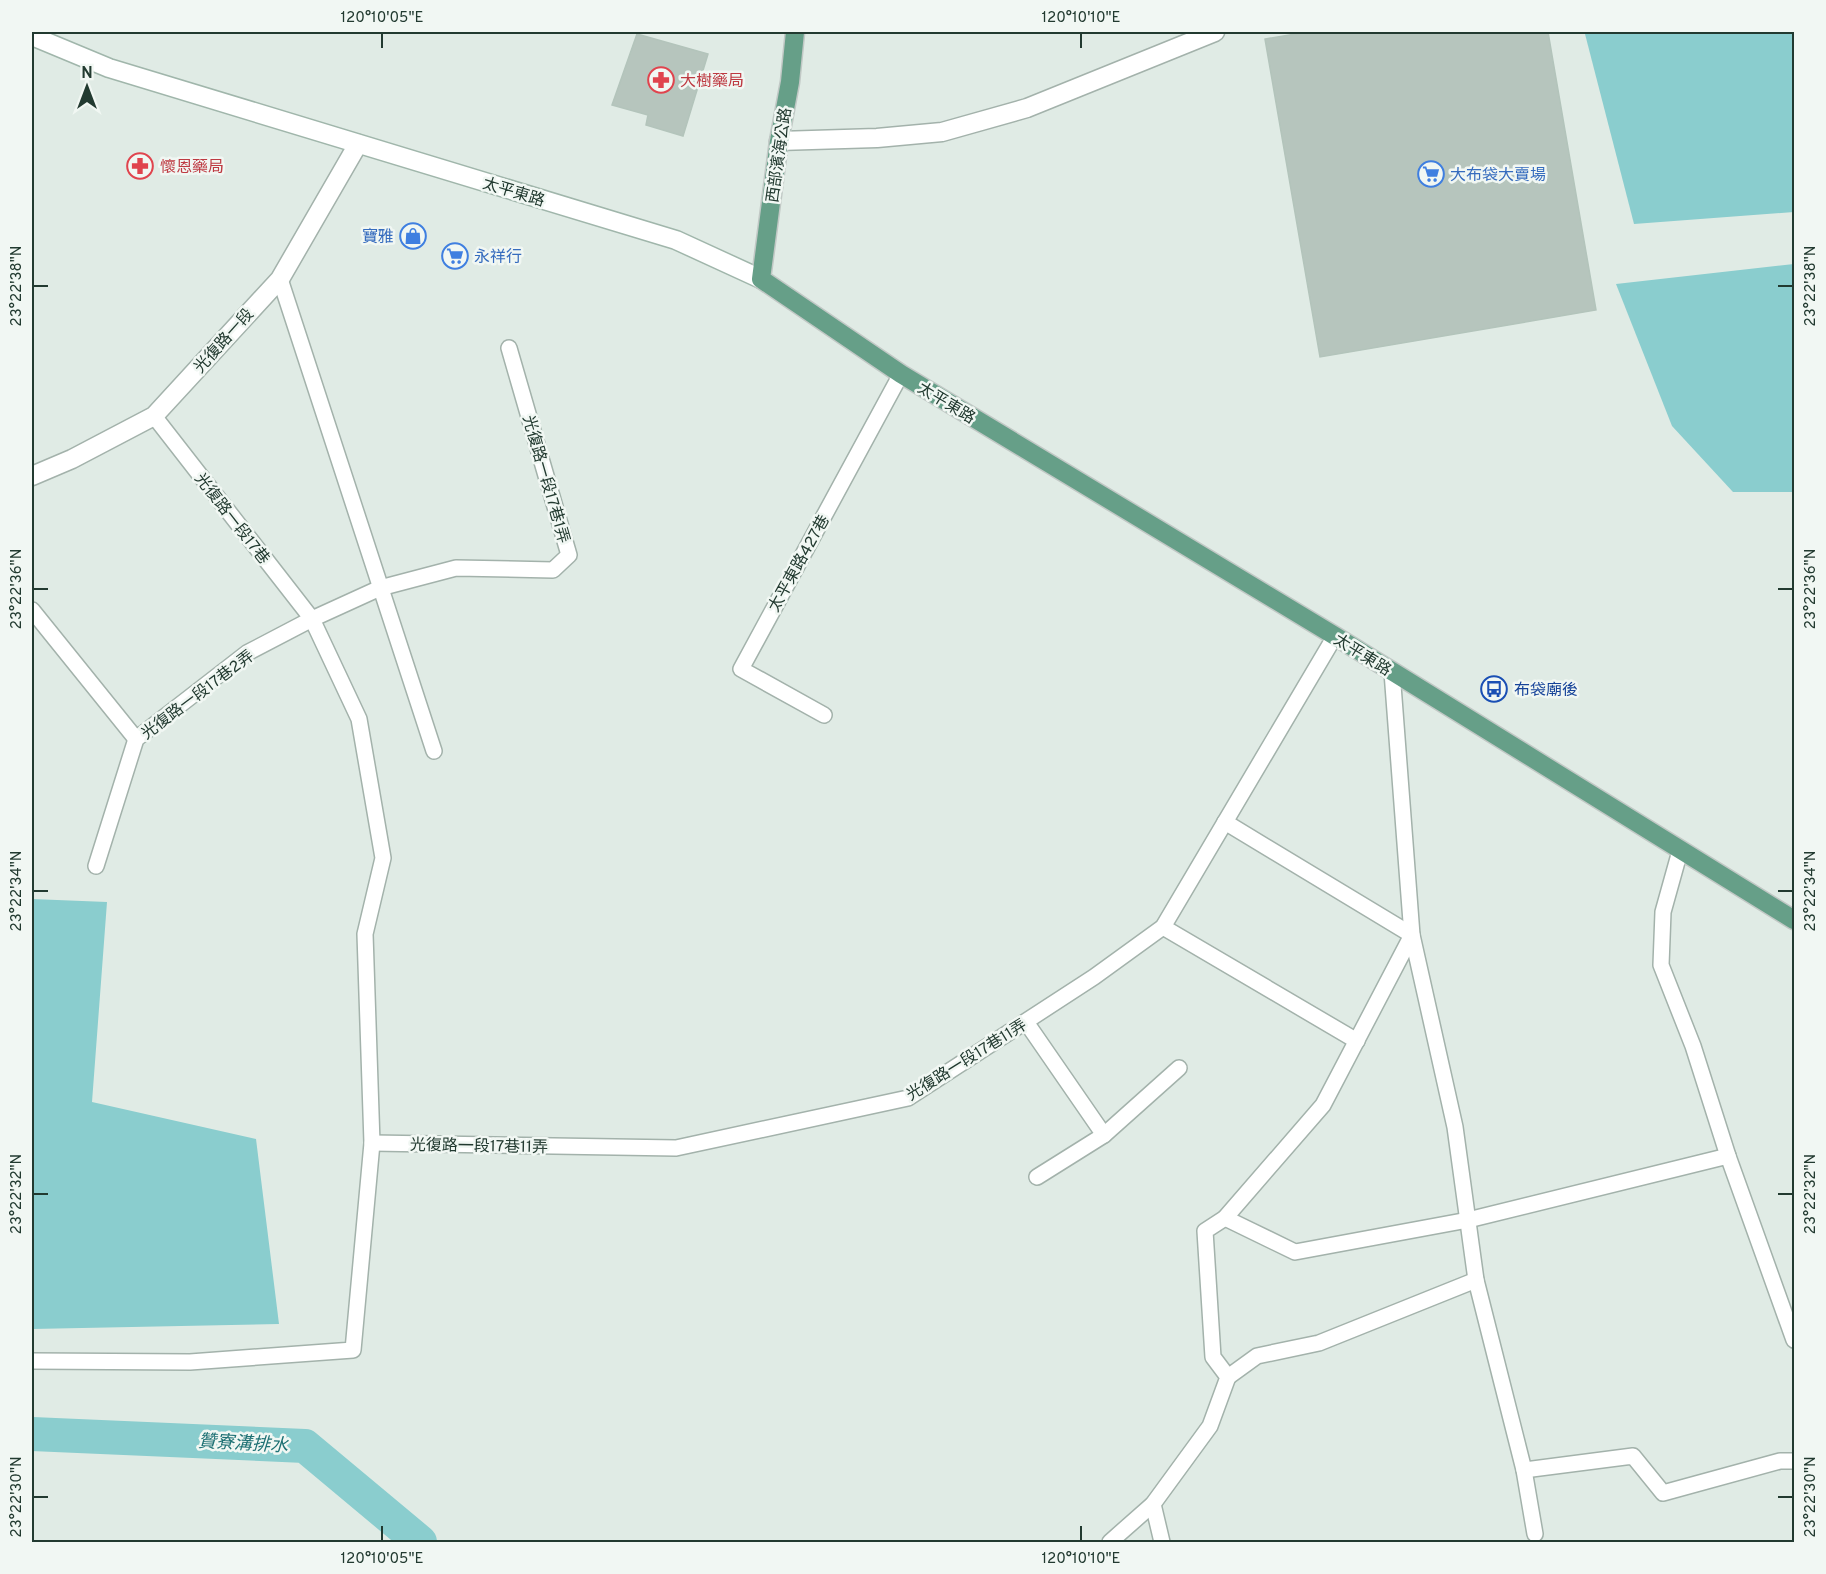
<svg xmlns="http://www.w3.org/2000/svg" width="1826" height="1574" viewBox="0 0 1826 1574" font-family="Overpass,'Noto Sans TC',sans-serif">
<rect width="100%" height="100%" fill="#e0ebe5"/>
<g fill="#8acdce">
<path d="M 1592,32 L 1794,32 L 1794,212 L 1634,224 L 1585,34 Z"/>
<path d="M 1794,264 L 1794,492 L 1733,492 L 1672,426 L 1616,284 Z"/>
<path d="M 32,899 L 107,902 L 92,1102 L 256,1139 L 279,1324 L 32,1329 Z"/>
</g>
<g fill="none" stroke-linecap="round" stroke-linejoin="round">
<path stroke="#8acdce" stroke-width="34" d="M 32,1434 L 305,1446 L 420,1542"/>
</g>
<g fill="#b6c5bd" stroke="#b3c4bb" stroke-width="1.5">
<path d="M 1307,32 L 1548,32 L 1596,310 L 1320,357 L 1265,39 Z"/>
<path d="M 637,34 L 708,54 L 683,136 L 646,125 L 648,115 L 612,105 Z"/>
</g>
<g fill="none" stroke-linecap="round" stroke-linejoin="round">
<g stroke="#a3b2ab" stroke-width="18">
<g id="service">
<path d="M 280,279 L 434,751"/>
<path d="M 32,610 L 136,739"/>
<path d="M 824,715 L 741,669 L 901,374"/>
<path d="M 1225,822 L 1412,935 L 1455,1127 L 1476,1280 L 1524,1470 L 1535,1534"/>
<path d="M 1680,851 L 1663,912 L 1661,965 L 1693,1046 L 1728,1156 L 1794,1340"/>
<path d="M 96,866 L 136,739 L 247,653 L 312,619 L 380,588 L 456,568 L 553,570 L 569,555 L 509,348"/>
<path d="M 1163,927 L 1357,1041"/>
<path d="M 1026,1022 L 1104,1135 L 1037,1177"/>
<path d="M 1104,1135 L 1179,1068"/>
<path d="M 372,1143 L 676,1148 L 908,1098 L 1094,977 L 1163,927 L 1335,636"/>
<path d="M 1225,1218 L 1295,1252 L 1468,1220 L 1728,1156"/>
<path d="M 32,1361 L 190,1362 L 353,1350 L 372,1143 L 365,934 L 383,858 L 359,719 L 312,619 L 154,416"/>
<path d="M 1228,1377 L 1257,1356 L 1319,1343 L 1476,1280"/>
<path d="M 1524,1470 L 1633,1456 L 1663,1493 L 1780,1461 L 1794,1461"/>
<path d="M 1153,1504 L 1162,1542"/>
<path d="M 1110,1542 L 1153,1504 L 1210,1426 L 1228,1377 L 1213,1357 L 1205,1231 L 1225,1218 L 1323,1105 L 1412,935 L 1392,672"/>
</g>
</g>
<g stroke="#a3b2ab" stroke-width="21">
<g id="minor">
<path d="M 779,141 L 877,138 L 942,132 L 1027,108 L 1215,32"/>
<path d="M 32,476 L 72,459 L 154,416 L 280,279 L 358,144"/>
</g>
</g>
<g stroke="#a0b6ab" stroke-width="21">
<path id="secondary" d="M 32,36 L 109,68 L 676,240 L 761,279"/>
</g>
<g stroke="#c1c8c5" stroke-width="21">
<path id="primary" d="M 795,32 L 790,82 L 779,141 L 761,279 L 901,374 L 1335,636 L 1794,920"/>
</g>
<use href="#service" stroke="#fff" stroke-width="15"/>
<use href="#minor" stroke="#fff" stroke-width="18"/>
<use href="#secondary" stroke="#fff" stroke-width="18"/>
<use href="#primary" stroke="#669f88" stroke-width="18"/>
</g>
<path fill="none" stroke="#223a30" stroke-width="2" d="M 382,33 L 382,48M 1081,33 L 1081,48M 33,286 L 48,286M 1778,286 L 1793,286M 33,589 L 48,589M 1778,589 L 1793,589M 33,891 L 48,891M 1778,891 L 1793,891M 33,1194 L 48,1194M 1778,1194 L 1793,1194M 33,1497 L 48,1497M 1778,1497 L 1793,1497M 382,1526 L 382,1541M 1081,1526 L 1081,1541"/>
<defs>
<g id="pharmacy-ring" transform="scale(1.35)"><circle r="9.5" fill="#f1f7f3" stroke="#e0444e" stroke-width="1.5"/><path d="M-2-6h4v4h4v4h-4v4h-4v-4h-4v-4h4Z" fill="#e0444e"/></g>
<g id="supermarket-ring" transform="scale(1.35)"><circle r="9.5" fill="#f1f7f3" stroke="#3f7fe0" stroke-width="1.5"/><path d="M-6-5.5h2.5l.6 2H6L4.5 2H-2.5L-4.4-4H-6ZM-1.5 3.2a1.3 1.3 0 1 0 .1 0ZM3 3.2a1.3 1.3 0 1 0 .1 0Z" fill="#3f7fe0"/></g>
<g id="shop-ring" transform="scale(1.35)"><circle r="9.5" fill="#f1f7f3" stroke="#3f7fe0" stroke-width="1.5"/><path d="M-5-2.5h2.3a2.7 3.5 0 0 1 5.4 0H5L5.5 6h-11ZM-1.5-2.5h3a1.5 2.3 0 0 0-3 0Z" fill="#3f7fe0"/></g>
<g id="bus-ring" transform="scale(1.35)"><circle r="9.5" fill="#f1f7f3" stroke="#1a4fb4" stroke-width="1.5"/><path d="M-5-6H5V4H4V6H2V4H-2V6H-4V4H-5ZM-3.5-4V0h7V-4ZM-3.5 1.2v1.5H-2V1.2ZM2 1.2v1.5H3.5V1.2Z" fill="#1a4fb4"/></g>
</defs>
<g fill-rule="evenodd">
<use href="#pharmacy-ring" x="661" y="80"/>
<use href="#pharmacy-ring" x="140" y="166"/>
<use href="#supermarket-ring" x="1431" y="174"/>
<use href="#shop-ring" x="413" y="236"/>
<use href="#supermarket-ring" x="455" y="256"/>
<use href="#bus-ring" x="1494" y="689"/>
</g>
<g text-anchor="middle" stroke-width="5" stroke-linejoin="round" paint-order="stroke">
<g font-size="16" fill="#be3a42" stroke="#f1f7f3" text-anchor="start">
<text x="680" y="86">大樹藥局</text>
<text x="160" y="172">懷恩藥局</text>
</g>
<g font-size="16" fill="#223a30" stroke="#f1f7f3">
<text transform="translate(778 155) rotate(-82)" y="6">西部濱海公路</text>
<text transform="translate(514 191) rotate(17)" y="6">太平東路</text>
<text transform="translate(223 340) rotate(-48)" y="6">光復路一段</text>
<text transform="translate(947 402) rotate(31)" y="6">太平東路</text>
<text transform="translate(547 479) rotate(74)" y="6">光復路一段17巷1弄</text>
<text transform="translate(233 518) rotate(52)" y="6">光復路一段17巷</text>
<text transform="translate(798 563) rotate(-61)" y="6">太平東路427巷</text>
<text transform="translate(1363 654) rotate(32)" y="6">太平東路</text>
<text transform="translate(197 694) rotate(-37)" y="6">光復路一段17巷2弄</text>
<text transform="translate(966 1059) rotate(-32)" y="6">光復路一段17巷11弄</text>
<text transform="translate(479 1145) rotate(1)" y="6">光復路一段17巷11弄</text>
</g>
<g font-size="16" fill="#366cbe" stroke="#f1f7f3" text-anchor="start">
<text x="1450" y="180">大布袋大賣場</text>
<text x="394" y="242" text-anchor="end">寶雅</text>
<text x="474" y="262">永祥行</text>
</g>
<g font-size="16" fill="#164399" stroke="#f1f7f3" text-anchor="start">
<text x="1514" y="695">布袋廟後</text>
</g>
<g font-size="18" font-style="italic" fill="#1e7174" stroke="#f1f7f3">
<text transform="translate(243 1443) rotate(3)" y="6">贊寮溝排水</text>
</g>
</g>
<rect width="1826" height="1574" fill="none" stroke="#f1f7f3" stroke-width="66"/>
<g transform="translate(87 87)" stroke="#f1f7f3" stroke-width="4.5" paint-order="stroke">
<path d="M0-4.5L10 22L0 15L-10 22Z" fill="#223a30"/>
<text y="-9" font-size="16" font-weight="bold" text-anchor="middle" fill="#223a30">N</text>
</g>
<rect x="33" y="33" width="1760" height="1508" fill="none" stroke="#223a30" stroke-width="2"/>
<g font-size="15" text-anchor="middle" fill="#223a30">
<text x="382" y="22">120°10'05"E</text>
<text x="1081" y="22">120°10'10"E</text>
<text transform="translate(16 286) rotate(-90)" y="5">23°22'38"N</text>
<text transform="translate(1810 286) rotate(-90)" y="5">23°22'38"N</text>
<text transform="translate(16 589) rotate(-90)" y="5">23°22'36"N</text>
<text transform="translate(1810 589) rotate(-90)" y="5">23°22'36"N</text>
<text transform="translate(16 891) rotate(-90)" y="5">23°22'34"N</text>
<text transform="translate(1810 891) rotate(-90)" y="5">23°22'34"N</text>
<text transform="translate(16 1194) rotate(-90)" y="5">23°22'32"N</text>
<text transform="translate(1810 1194) rotate(-90)" y="5">23°22'32"N</text>
<text transform="translate(16 1497) rotate(-90)" y="5">23°22'30"N</text>
<text transform="translate(1810 1497) rotate(-90)" y="5">23°22'30"N</text>
<text x="382" y="1563">120°10'05"E</text>
<text x="1081" y="1563">120°10'10"E</text>
</g>
</svg>
